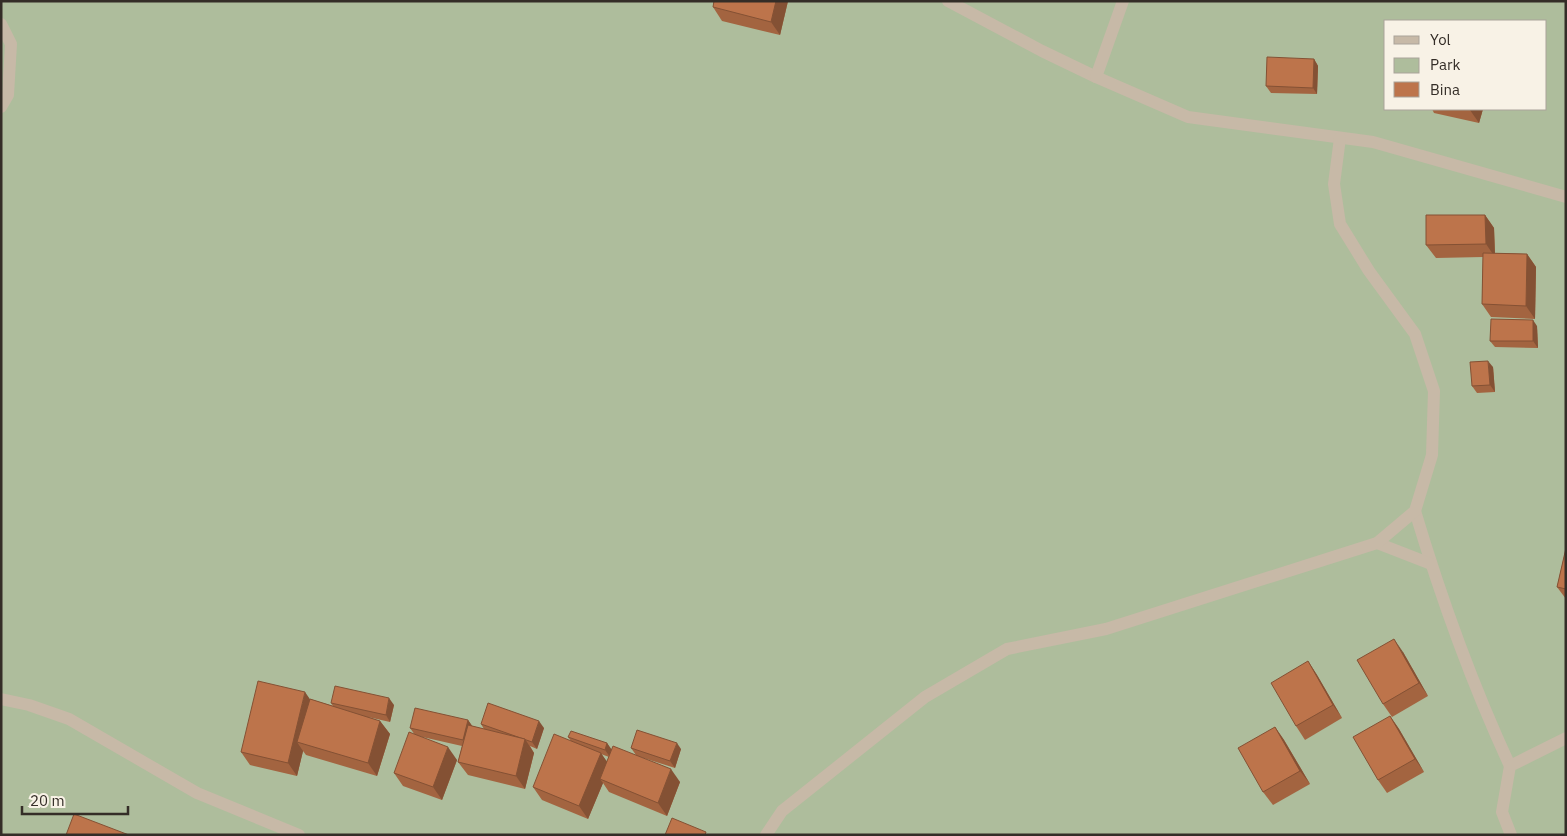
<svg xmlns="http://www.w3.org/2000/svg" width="1567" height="836" viewBox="0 0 1567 836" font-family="'IBM Plex Sans',sans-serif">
<rect width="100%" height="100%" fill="#f0e8db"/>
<path fill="#aebd9c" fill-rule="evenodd" d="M 1,1 L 1566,1 L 1566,835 L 1,835 ZM 1386,21 L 1546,21 L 1546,109 L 1386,109 Z"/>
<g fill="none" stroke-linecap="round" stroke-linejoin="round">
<g stroke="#c7b9a7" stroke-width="12">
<path d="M 948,1 L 1042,51 L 1096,77"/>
<path d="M 1123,1 L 1096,77 L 1188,117 L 1373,142 L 1566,197"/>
<path d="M 1,24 L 11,44 L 8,95 L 1,107"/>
<path d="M 1415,511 C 1441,598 1472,684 1510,766"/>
<path d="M 1377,543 L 1431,564"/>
<path d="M 1,699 L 29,705 L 69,719 L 197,793 L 299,835"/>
<path d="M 766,835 L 782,811 L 925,697 L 1007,649 L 1106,629 L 1377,543 L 1415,511 L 1432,455 L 1434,391 L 1415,334 L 1369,271 L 1340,224 L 1334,184 L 1340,138"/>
<path d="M 1511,835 L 1502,812 L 1510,766 L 1566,738"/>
</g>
</g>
<g fill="#a36440" fill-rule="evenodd">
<path d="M 714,1 L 788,1 L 780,35 L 722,21 L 713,7 Z"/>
<path d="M 1314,59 L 1318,66 L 1317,94 L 1271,93 L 1266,86 Z"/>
<path d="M 1432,109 L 1483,109 L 1479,123 L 1434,113 Z"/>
<path d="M 1485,215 L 1494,228 L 1495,253 L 1527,254 L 1536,267 L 1535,319 L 1491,317 L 1482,304 L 1483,257 L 1436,258 L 1426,245 Z"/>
<path d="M 1537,326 L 1538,348 L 1495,347 L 1490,341 Z"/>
<path d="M 1493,367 L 1495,392 L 1477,393 L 1472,386 Z"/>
<path d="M 1566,548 L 1566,599 L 1557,587 Z"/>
<path d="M 1403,652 L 1428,696 L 1392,717 L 1383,704 Z"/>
<path d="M 1308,661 L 1317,675 L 1342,718 L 1305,740 L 1296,726 Z"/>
<path d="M 310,699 L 333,706 L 331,703 L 394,705 L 390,722 L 368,717 L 380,721 L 390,734 L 377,776 L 306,755 L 303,751 L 297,776 L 250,765 L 241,752 Z"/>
<path d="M 1390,716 L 1399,729 L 1424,772 L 1387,793 L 1378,780 Z"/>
<path d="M 468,720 L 472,726 L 484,729 L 481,724 L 544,728 L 537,749 L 530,746 L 534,753 L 525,789 L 468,775 L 458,762 L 462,746 L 418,736 L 457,760 L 442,800 L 403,786 L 394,773 L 415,735 L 410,728 Z"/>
<path d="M 1275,727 L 1284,740 L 1310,784 L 1273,805 L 1263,792 Z"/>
<path d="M 568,737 L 607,743 L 611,750 L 636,755 L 631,748 L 681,749 L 675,768 L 637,756 L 680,782 L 667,816 L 609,792 L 603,783 L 588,819 L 542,800 L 533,787 L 571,741 ZM 601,754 L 609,757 L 607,762 Z"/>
</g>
<g fill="#845134">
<path d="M 776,1 L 788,1 L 780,35 L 771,22 Z"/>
<path d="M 1314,59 L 1318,66 L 1317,94 L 1313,88 Z"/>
<path d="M 1471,109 L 1483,109 L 1479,123 L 1470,110 Z"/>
<path d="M 1485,215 L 1494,228 L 1495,257 L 1486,244 Z"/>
<path d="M 1527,254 L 1536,267 L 1535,319 L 1526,306 Z"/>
<path d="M 1533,320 L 1537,326 L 1538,348 L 1533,341 Z"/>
<path d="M 1488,361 L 1493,367 L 1495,392 L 1490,385 Z"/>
<path d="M 1394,639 L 1403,652 L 1428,696 L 1419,683 Z"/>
<path d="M 1308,661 L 1317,675 L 1342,718 L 1333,705 Z"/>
<path d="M 305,692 L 314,705 L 297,742 L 303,751 L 297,776 L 288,763 Z"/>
<path d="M 389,698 L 394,705 L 390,722 L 386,715 Z"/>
<path d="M 1390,716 L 1399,729 L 1424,772 L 1415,759 Z"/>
<path d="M 468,720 L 473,727 L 463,740 Z"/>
<path d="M 380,721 L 390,734 L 377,776 L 368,763 Z"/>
<path d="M 539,721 L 544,728 L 537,749 L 532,742 Z"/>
<path d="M 1275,727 L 1284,740 L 1310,784 L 1300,771 Z"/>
<path d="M 525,739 L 534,753 L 525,789 L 516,776 Z"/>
<path d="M 607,743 L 612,750 L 610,757 L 605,750 Z"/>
<path d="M 677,743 L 681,749 L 675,768 L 670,761 Z"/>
<path d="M 448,747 L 457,760 L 442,800 L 433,787 Z"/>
<path d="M 601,753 L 610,766 L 600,779 L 603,783 L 588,819 L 579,806 Z"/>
<path d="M 671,769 L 680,782 L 667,816 L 658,803 Z"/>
</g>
<g fill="#bd744b" stroke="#845134">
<path d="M 714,1 L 776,1 L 771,22 L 713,7 Z"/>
<path d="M 1267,57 L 1314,59 L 1313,88 L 1266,86 Z"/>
<path d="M 1426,215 L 1485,215 L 1486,244 L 1426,245 Z"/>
<path d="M 1483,253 L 1527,254 L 1526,306 L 1482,304 Z"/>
<path d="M 1491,319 L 1533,320 L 1533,341 L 1490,341 Z"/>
<path d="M 1488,361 L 1490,385 L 1472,386 L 1470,362 Z"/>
<path d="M 1566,548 L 1566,589 L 1557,587 Z"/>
<path d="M 1394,639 L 1419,683 L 1383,704 L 1357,660 Z"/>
<path d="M 1308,661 L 1333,705 L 1296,726 L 1271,683 Z"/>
<path d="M 258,681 L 305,692 L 288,763 L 241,752 Z"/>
<path d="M 335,686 L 389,698 L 386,715 L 331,703 Z"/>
<path d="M 310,699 L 380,721 L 368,763 L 297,742 Z"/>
<path d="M 488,703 L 539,721 L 532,742 L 481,724 Z"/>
<path d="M 415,708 L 468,720 L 463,740 L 410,728 Z"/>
<path d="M 1390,716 L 1415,759 L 1378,780 L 1353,737 Z"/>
<path d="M 468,725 L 525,739 L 516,776 L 458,762 Z"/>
<path d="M 1275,727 L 1300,771 L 1263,792 L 1238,748 Z"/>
<path d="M 637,730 L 677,743 L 670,761 L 631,748 Z"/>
<path d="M 571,731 L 607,743 L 605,750 L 568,737 Z"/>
<path d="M 409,732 L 448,747 L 433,787 L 394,773 Z"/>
<path d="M 554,734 L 601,753 L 579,806 L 533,787 Z"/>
<path d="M 613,746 L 671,769 L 658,803 L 600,779 Z"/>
<path d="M 74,814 L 129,835 L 66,835 Z"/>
<path d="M 672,818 L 706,832 L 705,835 L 665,835 Z"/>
</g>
<rect width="1567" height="836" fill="none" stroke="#342d27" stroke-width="5"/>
<rect x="1384" y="20" width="162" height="90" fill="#f8f2e6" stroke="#aaa39a"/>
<rect x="1394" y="36" width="25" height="8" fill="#c7b9a7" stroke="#aaa39a"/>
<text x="1430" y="45" font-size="15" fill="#342d27">Yol</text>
<rect x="1394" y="58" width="25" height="15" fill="#aebd9c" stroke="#aaa39a"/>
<text x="1430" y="70" font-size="15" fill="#342d27">Park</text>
<rect x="1394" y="82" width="25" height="15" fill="#bd744b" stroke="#aaa39a"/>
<text x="1430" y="95" font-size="15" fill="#342d27">Bina</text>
<path d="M22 806v8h106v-8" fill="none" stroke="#342d27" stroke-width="2.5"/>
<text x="30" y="806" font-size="15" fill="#342d27" stroke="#f8f2e6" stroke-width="4" paint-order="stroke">20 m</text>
</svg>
